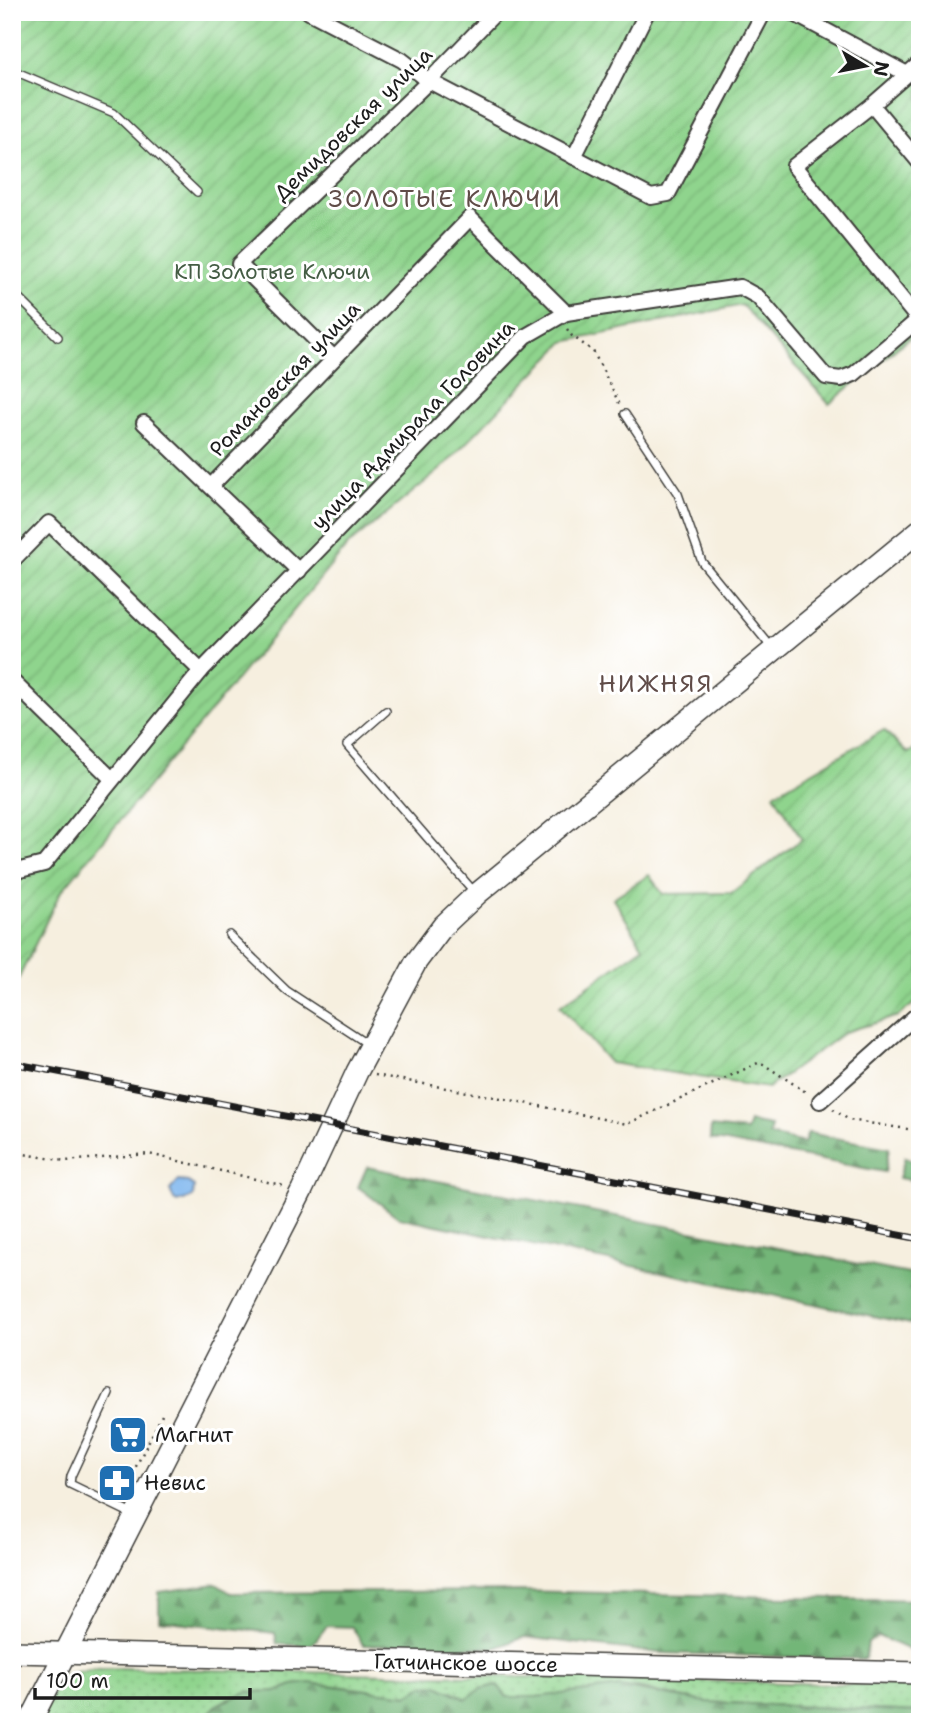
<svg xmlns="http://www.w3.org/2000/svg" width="932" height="1734" viewBox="0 0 932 1734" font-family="'Shantell Sans',sans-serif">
<defs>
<pattern id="grass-dots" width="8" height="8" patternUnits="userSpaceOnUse" patternTransform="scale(1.75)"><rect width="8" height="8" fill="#8fd48d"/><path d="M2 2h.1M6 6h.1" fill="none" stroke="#7bb579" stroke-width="1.8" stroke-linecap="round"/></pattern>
<pattern id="forest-firs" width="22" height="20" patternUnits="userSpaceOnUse" patternTransform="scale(1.75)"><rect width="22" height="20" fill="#73b678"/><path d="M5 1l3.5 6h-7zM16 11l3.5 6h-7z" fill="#5e9362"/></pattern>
<pattern id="garden-furrows" width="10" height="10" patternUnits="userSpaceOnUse" patternTransform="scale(1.75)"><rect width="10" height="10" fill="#8fd48d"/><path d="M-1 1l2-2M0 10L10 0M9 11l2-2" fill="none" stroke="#7bb579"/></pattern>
</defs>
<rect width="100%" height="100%" fill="#fff"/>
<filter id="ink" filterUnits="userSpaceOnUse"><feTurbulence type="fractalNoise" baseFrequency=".0143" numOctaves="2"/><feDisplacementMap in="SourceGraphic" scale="14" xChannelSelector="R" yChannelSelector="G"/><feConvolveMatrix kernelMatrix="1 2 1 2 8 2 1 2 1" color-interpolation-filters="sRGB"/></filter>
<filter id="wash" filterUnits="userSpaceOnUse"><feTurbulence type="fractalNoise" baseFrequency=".00686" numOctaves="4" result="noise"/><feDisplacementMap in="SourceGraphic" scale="28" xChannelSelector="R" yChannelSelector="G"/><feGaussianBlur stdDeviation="1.57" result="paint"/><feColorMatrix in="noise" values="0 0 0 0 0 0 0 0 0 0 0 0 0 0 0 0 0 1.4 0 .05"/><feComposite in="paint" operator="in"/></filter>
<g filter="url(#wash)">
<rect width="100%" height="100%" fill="#f6efdf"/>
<path fill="url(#grass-dots)" stroke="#567854" stroke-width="2" d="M 121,1668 L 920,1686 L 920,1712 L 706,1702 L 637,1688 L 536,1697 L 507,1697 L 497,1685 L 480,1689 L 466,1699 L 453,1691 L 422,1686 L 408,1695 C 371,1692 333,1682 295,1685 C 288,1685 282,1691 275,1691 C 245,1695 231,1690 207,1715 L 209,1722 L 38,1722 L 62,1675 L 92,1669 Z"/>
<g fill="url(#forest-firs)" stroke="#48694a" stroke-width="2">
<path d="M 749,1122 L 771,1126 L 769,1135 L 804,1143 L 808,1133 L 889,1148 L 885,1172 L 710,1139 L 711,1127 L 746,1131 Z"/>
<path d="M 905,1157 C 919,1162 920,1168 920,1182 L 899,1178 Z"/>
<path d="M 367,1167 L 920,1276 L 920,1326 L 398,1217 L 358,1187 Z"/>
<path d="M 216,1584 L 231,1593 L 519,1591 L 920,1600 L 920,1655 L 878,1636 L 868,1643 L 865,1659 L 659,1653 L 524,1637 L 495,1648 L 363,1645 L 352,1627 L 327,1626 L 311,1646 L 277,1644 L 275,1633 L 159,1620 L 159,1592 Z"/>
<path d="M 309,1683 L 408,1695 L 423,1686 L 438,1685 L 466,1699 L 480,1689 L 497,1685 L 507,1697 L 536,1697 L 621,1687 L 706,1702 L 920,1712 L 920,1722 L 209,1722 L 207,1715 L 218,1704 L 246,1692 L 278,1691 L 293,1685 Z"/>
</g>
<g fill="url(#garden-furrows)" stroke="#567854" stroke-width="2">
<path d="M 21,12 L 920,12 L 920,329 L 829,404 L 742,305 L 564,342 L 442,468 L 347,546 L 60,893 L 12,992 L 12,49 Z"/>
<path d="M 884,730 L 907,753 L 920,747 L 920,999 L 898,1016 L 845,1032 L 768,1088 L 610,1063 L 560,1006 L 643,947 L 613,898 L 649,875 L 663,894 L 731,893 L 802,839 L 774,794 Z"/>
</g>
<path fill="#7eb6ee" stroke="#4d6985" stroke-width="2" d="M 178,1181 L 188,1182 L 194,1186 L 193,1197 L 177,1202 L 174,1200 L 170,1190 Z"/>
</g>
<g filter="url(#ink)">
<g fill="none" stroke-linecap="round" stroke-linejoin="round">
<g stroke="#3d3c39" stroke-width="10">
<g id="lane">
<path d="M 12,70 L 114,113 L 197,192"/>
<path d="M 12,291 L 58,337"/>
<path d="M 625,414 L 678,494 L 702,562 L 772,648"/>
<path d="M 386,711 L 347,745 L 476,894"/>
<path d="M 229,935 L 287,991 L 368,1044"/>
<path d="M 109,1394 L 71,1476 L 70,1484 L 134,1515"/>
</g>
</g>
<g stroke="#3d3c39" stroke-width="18">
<g id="street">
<path d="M 309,12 L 402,60 L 429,81 L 651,197 L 668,194 L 764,12"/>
<path d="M 791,12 L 907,74"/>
<path d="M 872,105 L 920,163"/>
<path d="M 574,157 L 647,12"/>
<path d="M 918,319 L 794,166 L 872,105 L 920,63"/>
<path d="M 334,358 L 239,264 L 429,81 L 496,12"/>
<path d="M 144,423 L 299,571"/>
<path d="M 211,486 L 470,218 L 566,313"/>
<path d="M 12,561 L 49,523 L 201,671"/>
<path d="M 12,681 L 112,779"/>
<path d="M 12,866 L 20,870 L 44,864 L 201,671 L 526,336 L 566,313 L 740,287 L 758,297 L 826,377 L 841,379 L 854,374 L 920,318"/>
<path d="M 820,1101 L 920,1012"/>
</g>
</g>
<g stroke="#3d3c39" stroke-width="24">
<g id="secondary">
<path d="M 12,1652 L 920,1673"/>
<path d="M 30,1722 L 302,1190 L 357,1072 L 416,962 L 443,926 L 477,894 L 920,530"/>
</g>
</g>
<g stroke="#3d3c39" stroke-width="2.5" stroke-dasharray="2 5" stroke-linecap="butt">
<path d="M 567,329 L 572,336 L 593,351 L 620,405"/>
<path d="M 375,1075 L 506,1099 L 627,1124 L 760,1062 L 809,1094"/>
<path d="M 833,1109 L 849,1120 L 920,1131"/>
<path d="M 12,1152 L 65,1161 L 149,1154 L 285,1186"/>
<path d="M 120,1498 L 162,1415"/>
</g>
<use href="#lane" stroke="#fff" stroke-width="7"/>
<use href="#street" stroke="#fff" stroke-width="14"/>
<use href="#secondary" stroke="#fff" stroke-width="21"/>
<g stroke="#1c1c1c" stroke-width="7">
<path id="rail" d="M 12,1063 L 920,1239"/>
</g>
<use href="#rail" stroke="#fff" stroke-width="4.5" stroke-dasharray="13" stroke-linecap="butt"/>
</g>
</g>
<defs>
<g id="supermarket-square" transform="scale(2.0125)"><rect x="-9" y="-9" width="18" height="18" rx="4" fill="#1f6fb2" stroke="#fff"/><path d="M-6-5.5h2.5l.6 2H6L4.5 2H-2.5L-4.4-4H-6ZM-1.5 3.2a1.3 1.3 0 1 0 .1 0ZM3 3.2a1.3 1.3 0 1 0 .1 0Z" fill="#fff"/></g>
<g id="pharmacy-square" transform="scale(2.0125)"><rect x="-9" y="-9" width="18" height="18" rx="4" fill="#1f6fb2" stroke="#fff"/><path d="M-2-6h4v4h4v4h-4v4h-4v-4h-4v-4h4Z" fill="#fff"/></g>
</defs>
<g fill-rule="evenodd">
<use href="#supermarket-square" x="128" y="1435"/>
<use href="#pharmacy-square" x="117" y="1483"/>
</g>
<g text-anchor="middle" stroke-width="6" stroke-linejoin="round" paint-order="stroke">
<g font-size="21" fill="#1c1c1c" stroke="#fff">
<text transform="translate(353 124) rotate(-44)" y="7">Демидовская улица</text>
<text transform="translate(285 379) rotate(-46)" y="7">Романовская улица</text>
<text transform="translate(413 425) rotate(-46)" y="7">улица Адмирала Головина</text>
<text transform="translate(466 1663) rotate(1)" y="7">Гатчинское шоссе</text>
</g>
<g font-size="21" fill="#445c44" stroke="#fff">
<text x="272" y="279">КП Золотые Ключи</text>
</g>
<g font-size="21" fill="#1c1c1c" stroke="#fff" text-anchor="start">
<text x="155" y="1442">Магнит</text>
<text x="144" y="1490">Невис</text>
</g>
<g font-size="24" letter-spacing="2" fill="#604c48" stroke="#fff">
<text x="445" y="207">ЗОЛОТЫЕ КЛЮЧИ</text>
<text x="656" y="692">НИЖНЯЯ</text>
</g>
</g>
<rect width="932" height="1734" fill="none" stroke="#fff" stroke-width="42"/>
<g transform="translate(865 66) rotate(100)" stroke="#ffffff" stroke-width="5" paint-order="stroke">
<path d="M0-5L12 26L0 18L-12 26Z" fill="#1c1c1c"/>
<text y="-10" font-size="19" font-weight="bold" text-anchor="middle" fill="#1c1c1c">N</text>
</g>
<path d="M35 1688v10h215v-10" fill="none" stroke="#1c1c1c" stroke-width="3.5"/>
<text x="46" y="1688" font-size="21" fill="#1c1c1c" stroke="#ffffff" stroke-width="5" paint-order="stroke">100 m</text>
</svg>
